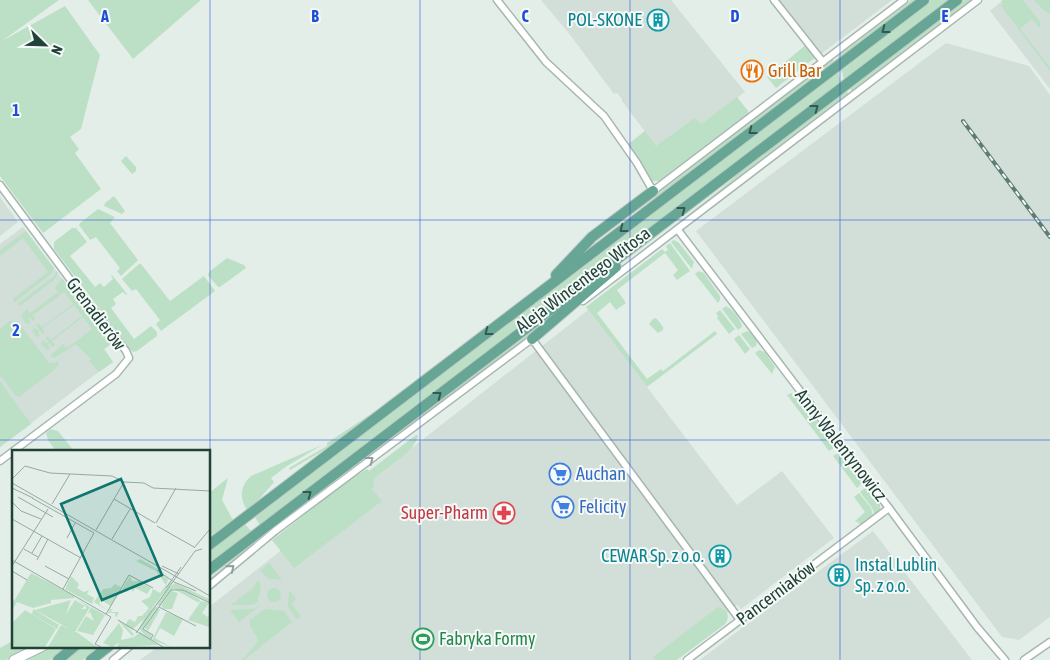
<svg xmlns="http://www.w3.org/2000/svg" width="1050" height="660" viewBox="0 0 1050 660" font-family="'Asap Condensed',sans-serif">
<rect width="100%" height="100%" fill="#e4eee9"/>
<g fill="#d2ded8">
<path d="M 541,0 L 671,0 L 745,92 L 661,153 L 622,101 L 622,99 L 617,93 L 614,94 L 568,32 Z"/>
<path d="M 777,0 L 892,0 L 821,54 Z"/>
<path d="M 1003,0 L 1050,0 L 1050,89 L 990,11 Z"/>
<path d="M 946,43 L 1029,66 L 1050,95 L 1050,617 L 1019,640 L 1002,637 L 696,231 Z"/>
<path d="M 0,197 L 18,222 L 0,236 Z"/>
<path d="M 23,227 L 111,344 L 104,349 L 113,362 L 89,379 L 0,447 L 0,244 Z"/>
<path d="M 588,310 L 737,505 L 782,471 L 834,538 L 741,609 L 737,605 L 663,660 L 140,660 L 159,646 L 209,646 L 209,607 Z"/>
<path d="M 873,531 L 972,660 L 700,660 L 742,628 Z"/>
</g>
<g fill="#bce0c5">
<path d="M 0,0 L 59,0 L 2,41 L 65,6 L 100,55 L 81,129 L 70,137 L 79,149 L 75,153 L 101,189 L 43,233 L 0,176 Z"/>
<path d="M 88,0 L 201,0 L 133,59 Z"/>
<path d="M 911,0 L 917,0 L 839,60 L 837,55 Z"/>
<path d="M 931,0 L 949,0 L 844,80 L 841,68 Z"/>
<path d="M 964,0 L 973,0 L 852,91 L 849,87 Z"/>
<path d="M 1003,0 L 1023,0 L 1041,23 L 1039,28 L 1032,19 L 1020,29 L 1050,67 L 1050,71 L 1001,6 L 1003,4 L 1001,1 Z"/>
<path d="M 1034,0 L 1050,0 L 1050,14 L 1043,10 Z"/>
<path d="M 807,44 L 816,57 L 776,88 L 767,77 Z"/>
<path d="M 833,58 L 834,63 L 670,188 L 627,216 L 645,201 Z"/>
<path d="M 838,71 L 841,82 L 260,525 L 254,516 Z"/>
<path d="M 846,90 L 849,94 L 606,279 L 722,188 L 755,159 Z"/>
<path d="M 737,97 L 748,111 L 748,115 L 661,181 L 652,181 L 627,145 L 645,131 L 656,146 L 695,118 L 701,124 Z"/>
<path d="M 126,156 L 136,167 L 136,171 L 132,174 L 121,161 Z"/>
<path d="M 114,196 L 125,211 L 122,214 L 104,206 L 105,203 Z"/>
<path d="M 98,209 L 115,217 L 110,223 L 138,260 L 121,276 L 117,271 L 120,268 L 96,237 L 90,240 L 79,225 L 80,223 Z"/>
<path d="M 72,228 L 76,228 L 87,242 L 70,256 L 95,287 L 100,283 L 104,287 L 113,279 L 111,275 L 112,275 L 127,294 L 126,295 L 123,292 L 113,299 L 116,304 L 111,308 L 134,339 L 151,326 L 157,332 L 157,336 L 137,351 L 133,352 L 130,349 L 54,249 L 54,242 Z"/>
<path d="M 26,231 L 54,268 L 51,274 L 15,302 L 13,300 L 14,298 L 48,272 L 23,238 L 0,256 L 0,250 Z"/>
<path d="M 674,240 L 679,243 L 694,262 L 692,269 L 671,242 Z"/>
<path d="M 670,243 L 690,271 L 677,280 L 673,275 L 678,270 L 665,253 L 617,290 L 626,303 L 616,310 L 610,302 L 597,313 L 647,379 L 661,369 L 663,371 L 715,331 L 717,334 L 647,387 L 586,307 L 662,249 L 665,252 L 668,250 L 666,246 Z"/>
<path d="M 227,258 L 244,265 L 246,268 L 220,287 L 218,287 L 208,275 L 209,272 Z"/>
<path d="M 139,264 L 141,264 L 170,301 L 204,276 L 215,291 L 161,331 L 156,324 L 160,320 L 136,289 L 132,291 L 122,279 Z"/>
<path d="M 57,271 L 58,273 L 54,280 L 21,305 L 17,304 L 53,277 Z"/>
<path d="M 698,271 L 704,273 L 720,296 L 720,300 L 718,303 L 695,274 Z"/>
<path d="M 603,275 L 557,315 L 348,474 L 209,583 L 209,579 L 292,510 Z"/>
<path d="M 62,278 L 111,344 L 104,349 L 113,362 L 99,372 L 89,361 L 91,359 L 76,344 L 54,358 L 50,356 L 63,344 L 67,348 L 92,329 L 83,317 L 52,341 L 55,345 L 52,347 L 49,343 L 47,344 L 50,348 L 48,350 L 45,349 L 41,343 L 43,340 L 47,343 L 48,342 L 46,338 L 48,336 L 51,340 L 82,316 L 74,305 L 42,328 L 45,332 L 42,334 L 40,330 L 38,331 L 40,336 L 38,337 L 36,337 L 32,331 L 34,327 L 37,330 L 39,329 L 36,325 L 38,323 L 42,327 L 73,304 L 64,292 L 33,315 L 35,319 L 33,321 L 30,317 L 28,319 L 31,323 L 26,324 L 23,319 L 22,314 L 27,309 L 30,313 L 58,292 L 55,288 Z"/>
<path d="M 726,306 C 732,309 742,320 742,327 L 738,330 L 722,309 Z"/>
<path d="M 720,310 L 735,329 L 729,334 L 717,318 L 718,316 L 716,313 Z"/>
<path d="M 654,318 L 657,319 L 663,327 L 663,330 L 658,333 L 649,324 Z"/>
<path d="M 10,321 L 18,322 L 49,363 L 58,362 L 59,364 L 54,370 L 19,397 L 15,395 L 0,375 L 0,329 Z"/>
<path d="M 747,331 L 751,333 L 757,341 L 756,346 L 752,348 L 741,334 Z"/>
<path d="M 739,335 L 750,349 L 745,354 L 734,339 Z"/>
<path d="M 759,350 L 765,352 L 775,367 L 772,374 L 755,353 Z"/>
<path d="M 0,381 L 31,424 L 0,447 Z"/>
<path d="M 792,393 L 799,398 L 834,443 L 834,448 L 829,451 L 787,395 Z"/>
<path d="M 380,408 L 331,446 L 290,470 L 289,468 L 327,446 L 327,443 Z"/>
<path d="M 50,429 L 58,431 L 74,451 L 56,451 L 48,440 L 46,433 Z"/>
<path d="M 416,435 L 418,435 C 416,452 387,466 375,478 L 373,484 L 374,487 L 372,489 L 382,501 L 294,568 L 272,540 L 348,481 L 367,469 L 369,471 Z"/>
<path d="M 322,445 L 287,466 L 271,478 L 274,482 L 256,503 L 247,510 C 239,498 240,486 251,476 Z"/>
<path d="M 838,453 L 842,454 L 862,479 L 862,483 L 857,488 L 833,456 Z"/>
<path d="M 228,478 L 222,500 L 233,520 L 209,537 L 209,493 Z"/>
<path d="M 865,488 L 869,488 L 880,503 L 880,509 L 875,515 L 872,508 L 860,492 Z"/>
<path d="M 859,493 L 871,508 L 873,516 L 862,525 L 855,521 L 865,512 L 854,497 Z"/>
<path d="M 245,524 L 251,531 L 209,564 L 209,551 Z"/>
<path d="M 269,563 L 282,580 L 269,579 L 260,571 Z"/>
<path d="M 258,580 L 261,586 L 257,603 L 252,605 L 231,605 L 253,588 Z"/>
<circle cx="274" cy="595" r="7"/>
<path d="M 289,590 L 296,599 L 291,604 L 301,616 L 296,619 L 288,607 Z"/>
<path d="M 262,604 L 239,622 L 230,610 L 254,609 Z"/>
<path d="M 718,607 C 727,609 731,616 725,624 L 677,660 L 655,660 L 653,657 Z"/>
<path d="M 265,609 L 284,611 L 292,622 L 244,660 L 241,660 L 247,655 L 258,641 C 257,633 248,629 250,620 Z"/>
<path d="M 14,640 L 14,646 L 34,646 L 6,660 L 0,660 L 0,648 Z"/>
<path d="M 53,646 L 68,646 L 50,660 L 26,660 Z"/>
<path d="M 83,646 L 101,646 L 83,660 L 65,660 Z"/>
</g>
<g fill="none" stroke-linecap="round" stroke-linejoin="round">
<g stroke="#a6b7b0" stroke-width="9">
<g id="street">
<path d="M 497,0 L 546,62 L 604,116 L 637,163 L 653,191 L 904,0"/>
<path d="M 774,0 L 823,62"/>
<path d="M 0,185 L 81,294 L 126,351 L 129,358 L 116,374 L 0,461"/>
<path d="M 678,230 L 889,508 L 977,627 L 1005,660"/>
<path d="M 583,301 L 978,0"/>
<path d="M 532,339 L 740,620"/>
<path d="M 209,586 L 275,531 L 533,338"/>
<path d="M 113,660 L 130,646"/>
<path d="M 687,660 L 889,508"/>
<path d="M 1024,660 L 1050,642"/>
</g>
</g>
<g stroke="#a2bbb1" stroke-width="11">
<path id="secondary" d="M 14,660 L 43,646"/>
</g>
<g stroke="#c1cac7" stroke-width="12">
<g id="primary">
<path d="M 556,275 L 592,237 L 653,191"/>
<path d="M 532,339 L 616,267"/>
<path d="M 209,545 L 924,0"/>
<path d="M 209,570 L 957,0"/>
<path d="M 58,660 L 75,646"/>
<path d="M 91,660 L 109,646"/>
</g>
</g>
<use href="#street" stroke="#fff" stroke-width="6"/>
<use href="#secondary" stroke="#fff" stroke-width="9"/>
<use href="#primary" stroke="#67a694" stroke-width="10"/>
<g stroke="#5d7c73" stroke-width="4">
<path id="rail" d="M 963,121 L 1050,237"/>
</g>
<use href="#rail" stroke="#f5faf8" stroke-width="2" stroke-dasharray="5.5" stroke-linecap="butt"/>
</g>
<defs><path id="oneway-chevron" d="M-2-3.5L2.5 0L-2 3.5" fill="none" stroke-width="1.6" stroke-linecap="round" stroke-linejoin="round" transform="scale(1.25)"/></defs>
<g stroke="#335a4f">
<use href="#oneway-chevron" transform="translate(885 30) rotate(143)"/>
<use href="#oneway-chevron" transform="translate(815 108) rotate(-37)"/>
<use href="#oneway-chevron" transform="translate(752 131) rotate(143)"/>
<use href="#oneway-chevron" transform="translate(682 210) rotate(-37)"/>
<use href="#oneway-chevron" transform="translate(623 229) rotate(143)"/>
<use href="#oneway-chevron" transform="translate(488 332) rotate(143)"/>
<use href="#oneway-chevron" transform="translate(438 395) rotate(-37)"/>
<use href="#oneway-chevron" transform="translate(308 494) rotate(-37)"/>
</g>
<g stroke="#90a09c">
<use href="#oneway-chevron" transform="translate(370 460) rotate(-37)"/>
<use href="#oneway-chevron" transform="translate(231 568) rotate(-39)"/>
</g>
<path fill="none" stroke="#1d4ed8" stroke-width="1" stroke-opacity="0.55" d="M 210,0 L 210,660M 420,0 L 420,660M 630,0 L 630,660M 840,0 L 840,660M 0,220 L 1050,220M 0,440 L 1050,440"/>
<defs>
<g id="building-ring" transform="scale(1.125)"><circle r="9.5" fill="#f5faf8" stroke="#0f9aa8" stroke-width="1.5"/><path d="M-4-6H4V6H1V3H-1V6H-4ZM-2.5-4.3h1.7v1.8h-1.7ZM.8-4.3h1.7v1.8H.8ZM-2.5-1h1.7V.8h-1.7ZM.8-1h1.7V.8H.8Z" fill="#0f9aa8"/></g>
<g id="restaurant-ring" transform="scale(1.125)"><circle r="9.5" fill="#f5faf8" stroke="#e8710a" stroke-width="1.5"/><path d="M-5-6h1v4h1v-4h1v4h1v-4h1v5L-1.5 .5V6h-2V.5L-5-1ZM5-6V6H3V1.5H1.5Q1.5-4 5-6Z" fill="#e8710a"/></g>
<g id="supermarket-ring" transform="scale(1.125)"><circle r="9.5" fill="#f5faf8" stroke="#3f7fe0" stroke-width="1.5"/><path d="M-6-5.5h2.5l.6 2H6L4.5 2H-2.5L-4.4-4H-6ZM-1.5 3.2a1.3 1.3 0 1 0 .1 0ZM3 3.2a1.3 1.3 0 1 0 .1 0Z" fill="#3f7fe0"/></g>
<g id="pharmacy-ring" transform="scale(1.125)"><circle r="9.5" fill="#f5faf8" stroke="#e0444e" stroke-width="1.5"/><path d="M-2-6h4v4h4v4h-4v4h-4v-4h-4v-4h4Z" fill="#e0444e"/></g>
<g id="stadium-ring" transform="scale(1.125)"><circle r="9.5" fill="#f5faf8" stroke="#2e9e5b" stroke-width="1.5"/><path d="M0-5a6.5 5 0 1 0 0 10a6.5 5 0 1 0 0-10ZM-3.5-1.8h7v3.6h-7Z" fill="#2e9e5b"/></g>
</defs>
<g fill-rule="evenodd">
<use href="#building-ring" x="658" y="20"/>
<use href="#restaurant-ring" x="752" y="71"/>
<use href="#supermarket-ring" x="560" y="474"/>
<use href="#supermarket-ring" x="563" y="507"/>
<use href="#pharmacy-ring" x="504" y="513"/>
<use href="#building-ring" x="720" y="556"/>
<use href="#building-ring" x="839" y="575"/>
<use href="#stadium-ring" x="423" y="639"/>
</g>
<g text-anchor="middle" stroke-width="4" stroke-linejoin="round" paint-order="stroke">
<g font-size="18" fill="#0d838f" stroke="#f5faf8" text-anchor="end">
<text x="642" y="26">POL-SKONE</text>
<text x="704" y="562">CEWAR Sp. z o.o.</text>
<text x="855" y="571" text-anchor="start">Instal Lublin<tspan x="855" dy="21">Sp. z o.o.</tspan></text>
</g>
<g font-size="18" fill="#c56008" stroke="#f5faf8" text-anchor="start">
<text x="768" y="77">Grill Bar</text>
</g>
<g font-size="18" fill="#224138" stroke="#f5faf8">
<text transform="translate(583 280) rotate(-37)" y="6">Aleja Wincentego Witosa</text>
<text transform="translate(96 314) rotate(53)" y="6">Grenadierów</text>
<text transform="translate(841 445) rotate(52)" y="6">Anny Walentynowicz</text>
<text transform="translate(776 593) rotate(-37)" y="6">Pancerniaków</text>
</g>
<g font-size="18" fill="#366cbe" stroke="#f5faf8" text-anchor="start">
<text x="576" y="480">Auchan</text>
<text x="579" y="513">Felicity</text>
</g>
<g font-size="18" fill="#be3a42" stroke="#f5faf8" text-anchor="end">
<text x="488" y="519">Super-Pharm</text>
</g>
<g font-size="18" fill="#27864d" stroke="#f5faf8" text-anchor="start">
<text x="439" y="645">Fabryka Formy</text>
</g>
</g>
<g transform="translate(12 450)">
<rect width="198" height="198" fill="#e4eee9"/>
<path d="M 128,109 L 158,126 L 144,119 L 156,129 L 154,137 L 158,131 L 160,133 L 155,139 L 163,133 L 197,149 L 197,152 L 175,142 L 188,150 L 187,153 L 162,139 L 159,141 L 166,143 L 160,159 L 153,159 L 149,156 L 159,141 L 148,156 L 145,155 L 153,141 L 138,161 L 144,156 L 148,160 L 136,181 L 133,178 L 145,157 L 131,179 L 140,185 L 138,190 L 146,195 L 105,197 L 107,193 L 100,197 L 91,193 L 107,173 L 111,180 L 109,190 L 122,187 L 128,182 L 134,186 L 127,179 L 136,166 L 127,179 L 132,169 L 120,180 L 114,176 L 122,184 L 120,186 L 104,168 L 103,163 L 96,163 L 98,159 L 101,159 L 98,162 L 107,162 L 104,168 L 113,175 L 117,169 L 123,172 L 126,166 L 130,166 L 137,158 L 129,151 L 138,147 L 141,139 L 148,143 L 154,135 L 144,121 L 124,111 ZM 19,123 L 63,146 L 62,148 L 39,150 L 39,153 L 21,158 L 5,152 L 0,160 L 0,150 L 2,151 ZM 59,126 L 67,134 L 65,138 L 72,142 L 77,140 L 75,144 L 82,148 L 80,154 L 53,139 ZM 118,126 L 120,131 L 127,131 L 139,138 L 135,144 L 123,138 L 121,142 L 118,136 L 115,142 L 110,139 ZM 103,134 L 109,137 L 99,156 L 89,150 L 87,154 L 96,161 L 82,152 L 91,139 L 99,138 ZM 64,148 L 78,157 L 63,182 L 23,160 L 59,150 L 54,164 L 63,150 L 73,156 L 69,159 L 74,159 L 74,156 ZM 189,151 L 197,153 L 190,163 L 196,167 L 197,164 L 197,177 L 176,170 ZM 79,157 L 93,165 L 81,185 L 65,181 L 74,166 L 82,171 L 78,162 L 75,165 ZM 13,160 L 44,179 L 33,197 L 0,197 L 0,173 ZM 21,160 L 21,159 L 47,175 L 45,179 L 20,164 ZM 154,162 L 171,169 L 162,186 L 148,178 L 143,188 L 159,197 L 140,190 ZM 49,175 L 66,183 L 85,197 L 36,197 Z" fill="#bce0c5"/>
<path fill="none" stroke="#96a9a2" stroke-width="1" d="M 13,16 L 38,23 L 100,26 L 112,32 L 132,33 L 141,38 L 198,41M 0,29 L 13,16M 0,33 L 198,146M 0,38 L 21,48M 6,47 L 41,67M 20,48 L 82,83 L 51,139M 102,49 L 143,73M 0,52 L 9,61 L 29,69M 40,54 L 58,24M 0,69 L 69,108M 144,73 L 164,38M 145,76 L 182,97M 84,80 L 112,32M 55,88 L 63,73M 100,89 L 118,59M 182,98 L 198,79M 12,99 L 26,107M 20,103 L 30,86M 0,110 L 99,167M 25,110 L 36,89M 0,116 L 36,59M 33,116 L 57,129M 150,116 L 167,124M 145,120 L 162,132M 0,121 L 15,130M 162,132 L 184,141M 154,138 L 169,117M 147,157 L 184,176M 94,164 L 117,125 L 141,138M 106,170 L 151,197M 124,183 L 183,101 L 190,99M 139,189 L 141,185 L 131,179 L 159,140 L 171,140 L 198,153M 89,197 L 83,194 L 99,167"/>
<path fill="#0f766e" fill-opacity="0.15" stroke="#0f766e" stroke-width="2.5" d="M 109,29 L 150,125 L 90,150 L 49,54 Z"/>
<rect width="198" height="198" fill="none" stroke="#224138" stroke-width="2.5"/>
</g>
<g font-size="16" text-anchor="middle" font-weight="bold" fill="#1d4ed8" stroke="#f5faf8" stroke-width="4" stroke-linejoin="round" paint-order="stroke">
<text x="105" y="22">A</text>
<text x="315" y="22">B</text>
<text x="525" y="22">C</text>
<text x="735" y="22">D</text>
<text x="945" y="22">E</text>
<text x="16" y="116">1</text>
<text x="16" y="336">2</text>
</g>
<g transform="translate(45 45) rotate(113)" stroke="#f5faf8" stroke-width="4" paint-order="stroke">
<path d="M0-4L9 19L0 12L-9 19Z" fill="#224138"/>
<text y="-8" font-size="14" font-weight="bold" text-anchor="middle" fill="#224138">N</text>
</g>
</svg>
